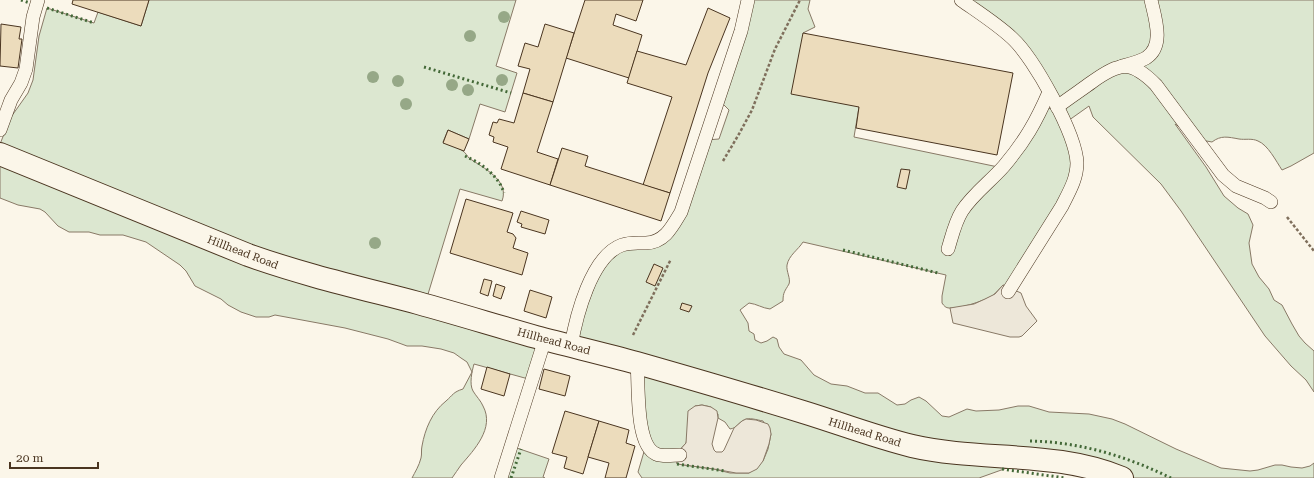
<svg xmlns="http://www.w3.org/2000/svg" width="1314" height="478" viewBox="0 0 1314 478" font-family="'Roboto Serif',serif">
<rect width="100%" height="100%" fill="#fbf6e9"/>
<g fill="#dce7d0" stroke="#887966" fill-rule="evenodd">
<path d="M 149,0 L 516,0 L 496,66 L 517,73 L 505,112 L 480,104 L 469,139 L 448,130 L 443,142 C 449,145 458,147 463,151 C 466,153 467,156 469,158 C 483,168 510,180 502,201 L 460,189 L 425,304 L 339,282 L 0,144 L 11,117 L 28,93 L 33,80 L 39,36 L 47,8 L 94,23 L 98,12 L 141,26 Z"/>
<path d="M 748,0 L 810,0 L 808,9 L 815,27 L 803,33 L 859,107 L 854,137 L 1003,168 L 1041,110 L 1057,107 L 1023,50 L 963,0 L 1314,0 L 1314,153 L 1291,166 L 1282,170 C 1276,161 1268,145 1258,141 C 1252,138 1245,140 1239,139 C 1228,137 1221,135 1212,142 L 1201,140 L 1175,124 L 1206,167 L 1224,196 L 1238,208 L 1248,214 L 1253,225 L 1249,243 L 1252,264 L 1259,277 L 1269,289 L 1274,300 L 1282,305 L 1292,324 L 1299,336 L 1305,343 L 1314,351 L 1314,392 L 1306,380 L 1291,366 L 1265,336 L 1181,211 L 1161,184 L 1093,117 L 1089,106 L 1065,123 L 1076,176 L 1010,289 L 1003,285 C 999,289 996,293 992,296 C 983,301 960,309 949,308 C 946,308 944,306 942,303 L 942,296 L 946,275 L 803,242 C 798,250 789,255 787,265 C 786,271 791,279 789,284 C 785,291 783,292 783,301 L 770,309 C 762,308 757,304 749,303 L 740,310 L 748,323 L 749,331 L 754,334 L 755,340 L 761,343 L 767,341 L 773,337 L 777,339 L 779,347 L 784,354 L 801,360 L 814,375 L 831,384 L 847,386 L 865,393 L 878,393 L 897,405 L 905,404 L 911,400 L 919,397 L 926,401 L 942,416 L 949,417 L 967,409 L 976,411 L 999,410 L 1018,406 L 1029,406 L 1049,412 L 1089,414 L 1112,419 L 1125,424 L 1176,449 L 1221,468 L 1250,471 L 1258,470 L 1275,465 L 1282,465 L 1291,467 L 1302,468 L 1310,466 L 1314,463 L 1314,478 L 1124,478 L 976,454 L 571,345 L 607,255 L 666,234 L 706,140 L 719,139 L 729,110 L 719,100 Z"/>
<path d="M 0,156 L 149,217 L 544,339 L 532,380 L 474,364 C 472,371 469,384 473,391 C 476,396 481,401 483,406 C 495,428 474,450 461,465 C 458,469 455,474 452,478 L 412,478 C 415,472 419,466 421,458 C 422,454 421,450 422,446 C 425,429 432,412 446,401 C 453,395 453,392 463,389 L 472,372 L 467,362 L 461,358 L 454,353 L 441,349 L 422,346 L 407,346 L 388,339 L 345,328 L 275,315 L 269,317 L 256,317 L 241,312 L 228,305 L 221,299 L 195,286 L 186,271 L 180,265 L 146,242 L 123,235 L 100,235 L 89,232 L 69,232 L 58,226 L 45,212 L 40,209 L 18,205 L 0,198 Z"/>
<path d="M 638,364 L 804,413 L 1032,459 L 979,478 L 642,478 L 638,472 L 646,445 ZM 702,405 L 711,407 L 718,414 L 718,418 L 725,422 L 730,429 C 737,428 738,423 744,420 C 749,417 757,420 763,421 L 771,434 L 768,449 L 763,461 L 749,473 L 730,473 L 714,469 L 677,464 L 677,453 L 686,443 L 695,406 Z"/>
<path d="M 511,446 L 549,459 L 543,477 L 545,478 L 501,478 Z"/>
</g>
<g fill="#ede7d9" stroke="#887966">
<path d="M 1003,285 L 1021,293 L 1026,306 L 1037,321 L 1022,336 L 1019,337 L 1010,337 L 953,323 L 950,308 L 974,304 L 985,299 L 995,294 Z"/>
<path d="M 702,405 L 711,407 L 717,411 L 718,418 L 712,444 L 714,450 L 716,452 L 722,452 L 724,450 L 734,428 L 742,421 L 746,419 L 756,420 L 768,424 L 770,428 L 771,434 L 769,444 L 763,461 L 757,469 L 749,473 L 736,473 L 714,469 L 677,464 L 677,453 L 686,443 L 688,411 L 695,406 Z"/>
</g>
<g fill="#ecdcbc" stroke="#4a3520">
<path d="M 73,0 L 149,0 L 141,26 L 72,4 Z"/>
<path d="M 585,0 L 643,0 L 636,21 L 616,14 L 613,25 L 642,35 L 629,78 L 566,58 Z"/>
<path d="M 708,8 L 730,18 L 708,73 L 670,193 L 643,185 L 672,97 L 627,83 L 637,51 L 686,65 Z"/>
<path d="M 1,24 L 21,27 L 19,39 L 22,39 L 18,68 L 0,66 Z"/>
<path d="M 545,24 L 574,33 L 553,102 L 523,93 L 530,69 L 518,66 L 525,43 L 538,47 Z"/>
<path d="M 803,33 L 1013,73 L 997,155 L 856,128 L 859,107 L 791,94 Z"/>
<path d="M 523,93 L 553,102 L 537,152 L 558,159 L 550,185 L 501,169 L 508,147 L 493,142 L 494,137 L 489,135 L 493,122 L 497,123 L 499,119 L 514,123 Z"/>
<path d="M 448,130 L 469,139 L 464,151 L 443,143 Z"/>
<path d="M 562,148 L 588,156 L 585,166 L 670,193 L 661,221 L 550,185 Z"/>
<path d="M 901,169 L 910,170 L 906,189 L 897,187 Z"/>
<path d="M 466,199 L 513,213 L 507,232 L 513,234 L 516,238 L 513,248 L 528,253 L 522,275 L 450,253 Z"/>
<path d="M 521,211 L 549,220 L 545,234 L 521,227 L 522,224 L 517,222 Z"/>
<path d="M 654,264 L 663,268 L 655,286 L 646,282 Z"/>
<path d="M 484,279 L 492,281 L 488,296 L 480,293 Z"/>
<path d="M 496,284 L 505,287 L 501,299 L 493,296 Z"/>
<path d="M 530,290 L 552,297 L 546,318 L 524,311 Z"/>
<path d="M 682,303 L 692,306 L 689,312 L 680,309 Z"/>
<path d="M 487,367 L 510,374 L 504,396 L 481,389 Z"/>
<path d="M 544,369 L 570,376 L 565,396 L 539,389 Z"/>
<path d="M 565,411 L 599,421 L 583,474 L 564,468 L 567,457 L 552,453 Z"/>
<path d="M 599,421 L 629,430 L 626,443 L 635,446 L 626,478 L 605,478 L 609,463 L 588,457 Z"/>
</g>
<g fill="none" stroke-linecap="round" stroke-linejoin="round">
<g stroke="#4a3520" stroke-width="14">
<g id="lane">
<path d="M 961,0 C 978,12 997,24 1012,38 C 1034,58 1076,134 1077,163 C 1077,179 1069,192 1062,206 L 1008,292"/>
<path d="M 1122,66 C 1130,64 1139,62 1146,58 C 1165,46 1155,18 1151,0"/>
<path d="M 1057,107 C 1069,98 1081,90 1092,82 C 1120,62 1131,60 1156,85 L 1223,175 L 1236,186 L 1265,198 L 1271,202"/>
<path d="M 0,130 L 11,100 L 21,83 L 26,69 L 33,17 L 38,0"/>
<path d="M 948,249 C 952,236 955,222 962,211 C 973,194 991,181 1004,166 C 1025,141 1036,122 1049,92"/>
<path d="M 571,346 C 576,317 591,256 622,245 C 630,242 637,243 646,243 C 665,242 672,227 681,212 L 741,31 L 748,0"/>
<path d="M 637,363 C 639,384 635,445 656,454 C 663,457 673,455 680,455"/>
<path d="M 501,478 L 545,339"/>
</g>
</g>
<g stroke="#4a3520" stroke-width="24">
<path id="secondary" d="M 0,154 L 248,255 C 304,275 361,288 418,303 C 458,314 497,326 536,337 C 570,346 604,354 637,363 C 693,379 748,395 803,412 C 839,423 875,437 912,446 C 981,462 1055,450 1122,478"/>
</g>
<g stroke="#7f6f5c" stroke-width="2.5" stroke-dasharray="3 2" stroke-linecap="butt">
<path d="M 723,161 L 739,134 L 752,110 L 775,49 L 800,0"/>
<path d="M 1287,217 L 1314,251"/>
<path d="M 633,335 L 671,259"/>
</g>
<use href="#lane" stroke="#fbf6e9" stroke-width="13"/>
<use href="#secondary" stroke="#fbf6e9" stroke-width="22"/>
<g stroke="#436837" stroke-width="3" stroke-dasharray="2 3" stroke-linecap="butt">
<path d="M 21,0 L 30,3"/>
<path d="M 47,8 L 94,23"/>
<path d="M 424,67 L 511,93"/>
<path d="M 465,156 C 481,163 499,176 504,193"/>
<path d="M 843,250 L 938,273"/>
<path d="M 1030,441 C 1080,442 1126,456 1171,478"/>
<path d="M 677,464 L 725,471"/>
<path d="M 1002,469 L 1065,478"/>
<path d="M 511,478 L 521,449"/>
</g>
</g>
<g fill="#96a887">
<circle cx="504" cy="17" r="6"/>
<circle cx="470" cy="36" r="6"/>
<circle cx="373" cy="77" r="6"/>
<circle cx="502" cy="80" r="6"/>
<circle cx="398" cy="81" r="6"/>
<circle cx="452" cy="85" r="6"/>
<circle cx="468" cy="90" r="6"/>
<circle cx="406" cy="104" r="6"/>
<circle cx="375" cy="243" r="6"/>
</g>
<g text-anchor="middle" stroke-width="3" stroke-linejoin="round" paint-order="stroke">
<g font-size="11" fill="#4a3520" stroke="#fbf6e9">
<text transform="translate(243 252) rotate(21)" y="4">Hillhead Road</text>
<text transform="translate(554 341) rotate(15)" y="4">Hillhead Road</text>
<text transform="translate(865 432) rotate(17)" y="4">Hillhead Road</text>
</g>
</g>
<path d="M10 462v6h88v-6" fill="none" stroke="#4a3520" stroke-width="2"/>
<text x="16" y="462" font-size="12" fill="#4a3520" stroke="#fbf6e9" stroke-width="3" paint-order="stroke">20 m</text>
</svg>
